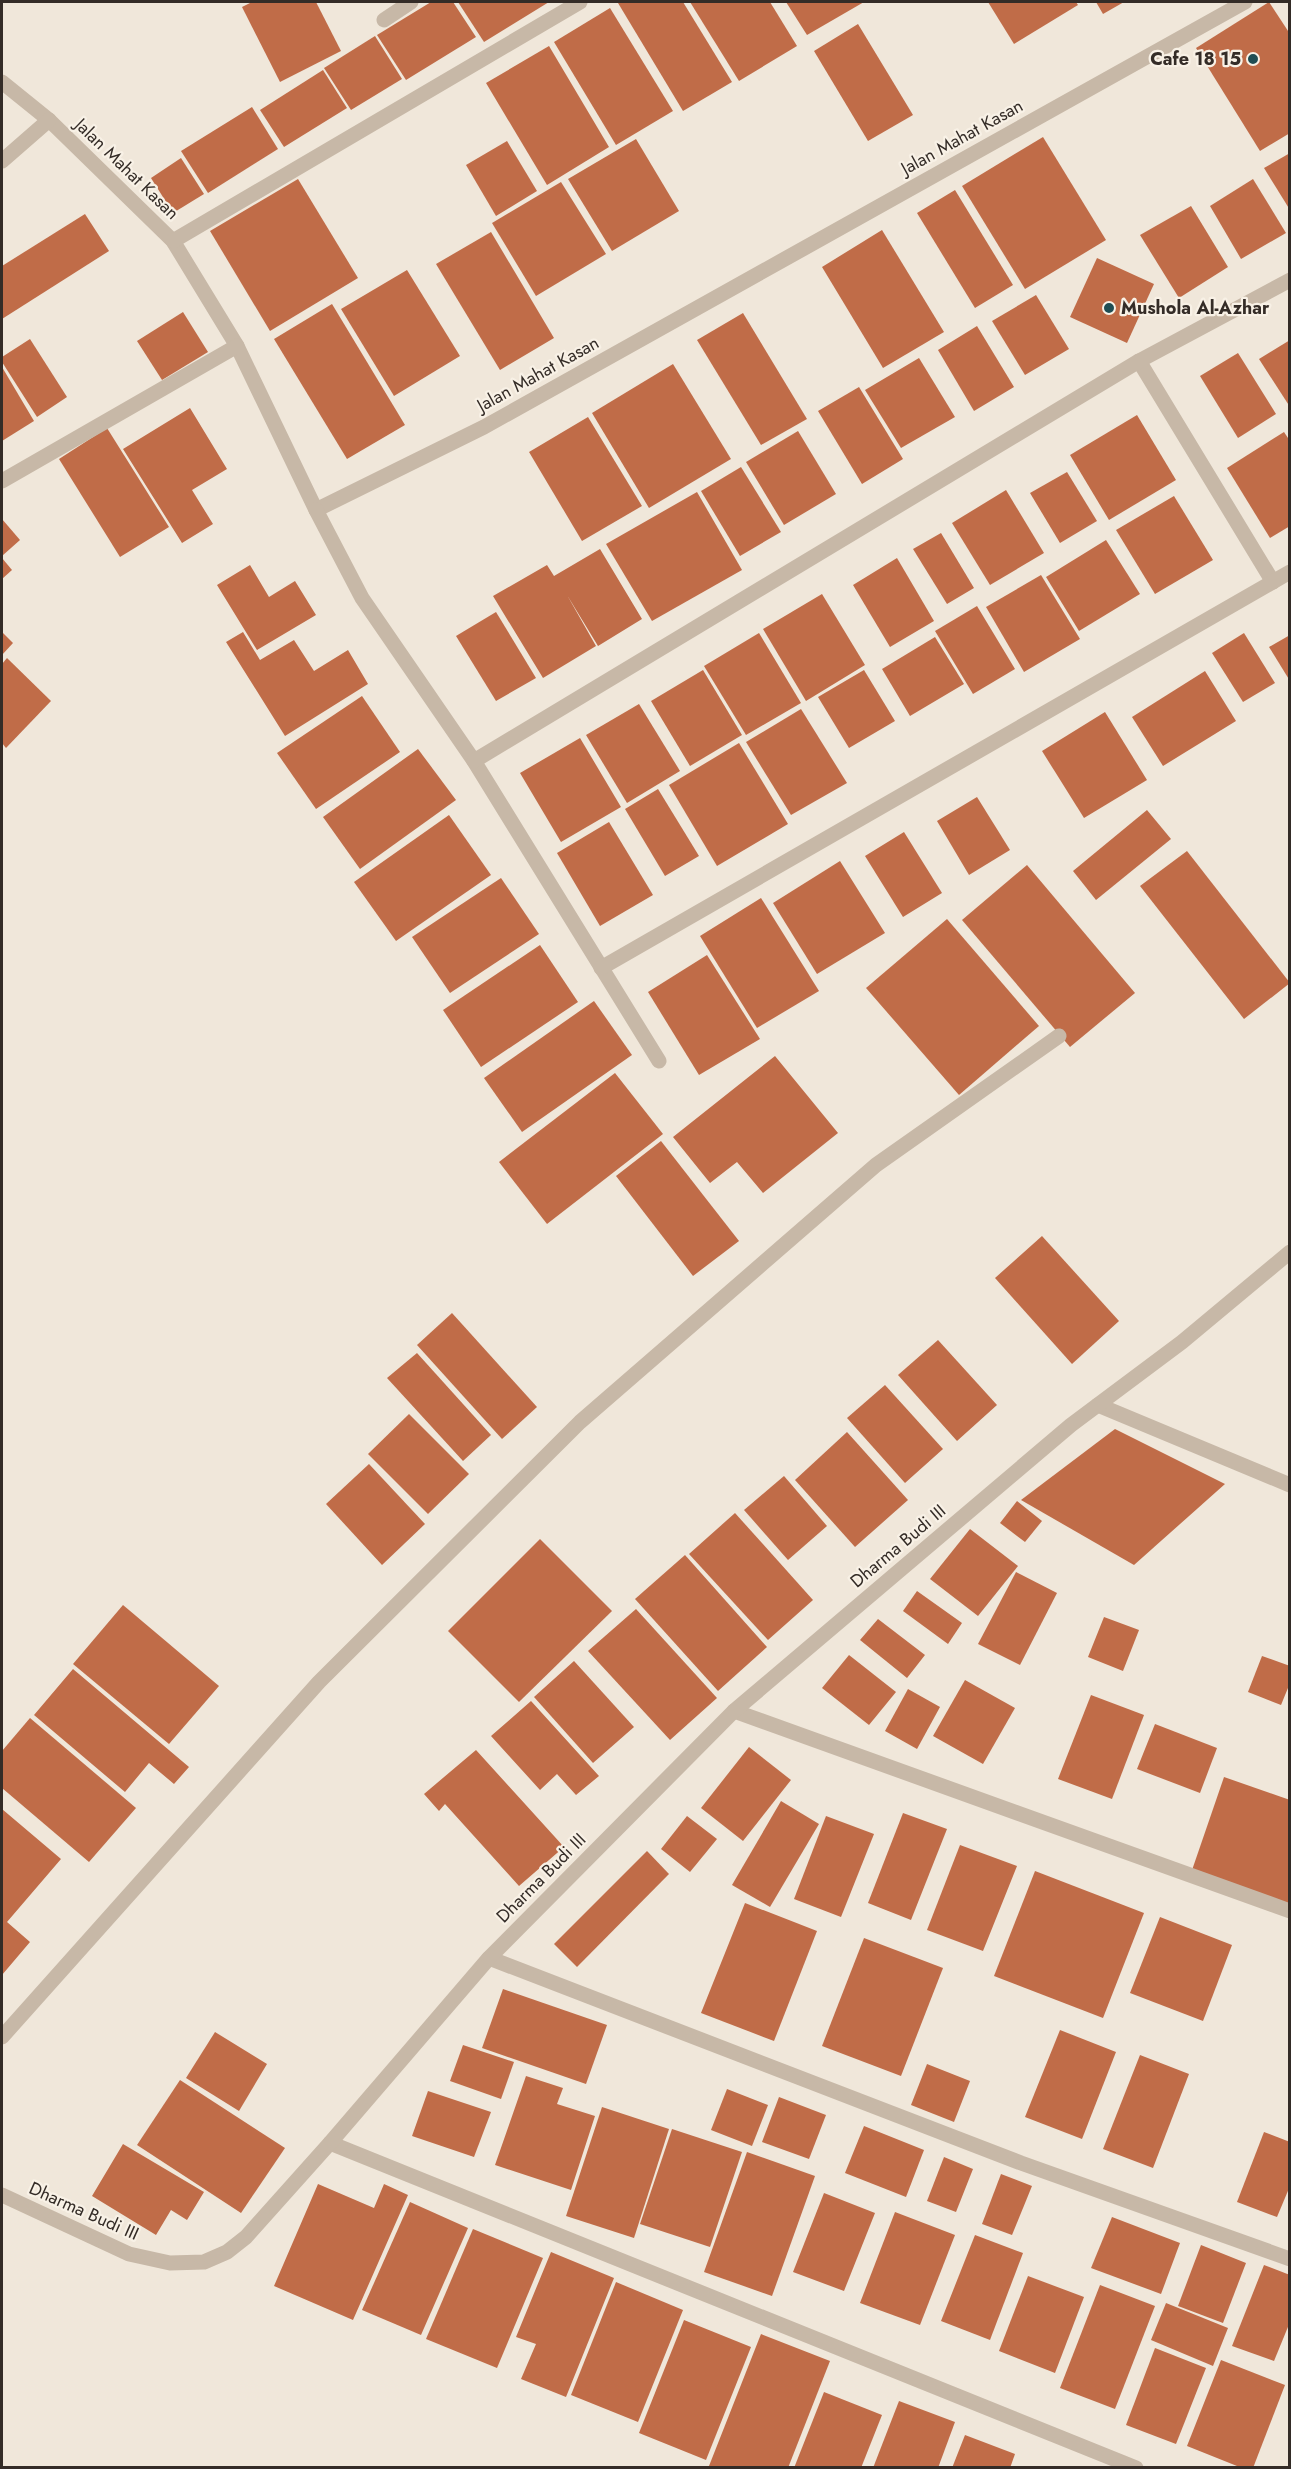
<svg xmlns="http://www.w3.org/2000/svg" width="1291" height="2469" viewBox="0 0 1291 2469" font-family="Jost,sans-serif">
<rect width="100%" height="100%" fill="#f0e7da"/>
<g fill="#c06c48">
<path d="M 252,2 L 316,2 L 341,51 L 280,82 L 242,7 Z"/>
<path d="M 431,2 L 453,2 L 476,37 L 406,80 L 377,35 Z"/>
<path d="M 458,2 L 549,2 L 484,42 Z"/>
<path d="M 620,2 L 683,2 L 732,82 L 683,111 L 618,3 Z"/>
<path d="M 690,2 L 770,2 L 797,46 L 739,81 Z"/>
<path d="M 786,2 L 864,2 L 807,35 Z"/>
<path d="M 988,2 L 1076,2 L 1078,5 L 1014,44 Z"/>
<path d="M 1096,2 L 1124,2 L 1103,14 Z"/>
<path d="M 1269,2 L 1290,34 L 1290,133 L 1260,151 L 1196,48 Z"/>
<path d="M 610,8 L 673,111 L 616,145 L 554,42 Z"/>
<path d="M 858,24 L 913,115 L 868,141 L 814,51 Z"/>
<path d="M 375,36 L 402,79 L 351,110 L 324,68 Z"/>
<path d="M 549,46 L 609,147 L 547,185 L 486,83 Z"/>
<path d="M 323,70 L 347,108 L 284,147 L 260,110 Z"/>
<path d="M 252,107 L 278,149 L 208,193 L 181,151 Z"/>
<path d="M 1043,137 L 1106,240 L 1025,289 L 962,186 Z"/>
<path d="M 636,139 L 679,211 L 612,251 L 568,179 Z"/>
<path d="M 507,141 L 537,191 L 496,216 L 466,165 Z"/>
<path d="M 1290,153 L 1290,210 L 1264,168 Z"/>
<path d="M 181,158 L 204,194 L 173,213 L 151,178 Z"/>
<path d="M 298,179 L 358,278 L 270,331 L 210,231 Z"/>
<path d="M 1253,179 L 1286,233 L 1241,259 L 1210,206 Z"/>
<path d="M 561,182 L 606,254 L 536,296 L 492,223 Z"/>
<path d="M 955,190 L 1013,285 L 975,308 L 917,213 Z"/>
<path d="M 1191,206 L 1228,267 L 1179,298 L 1140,235 Z"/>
<path d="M 85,214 L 109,251 L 2,319 L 2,266 Z"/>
<path d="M 882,230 L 944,332 L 883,368 L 822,267 Z"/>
<path d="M 491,232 L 554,338 L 500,370 L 436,264 Z"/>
<path d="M 1097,258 L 1154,284 L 1127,343 L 1070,317 Z"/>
<path d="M 407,270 L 460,356 L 394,396 L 341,309 Z"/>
<path d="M 1036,295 L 1069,349 L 1025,375 L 992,321 Z"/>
<path d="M 332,304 L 405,425 L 347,459 L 274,339 Z"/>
<path d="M 183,312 L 208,352 L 162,380 L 137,341 Z"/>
<path d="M 743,313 L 807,419 L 761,445 L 697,340 Z"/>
<path d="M 977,326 L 1014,387 L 974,411 L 938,350 Z"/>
<path d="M 30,339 L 67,397 L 37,417 L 2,362 L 2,357 Z"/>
<path d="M 1290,340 L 1290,407 L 1259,359 Z"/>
<path d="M 1238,353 L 1276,414 L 1238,438 L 1200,376 Z"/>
<path d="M 919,358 L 955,417 L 901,448 L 865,390 Z"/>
<path d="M 673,364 L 731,459 L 649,508 L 592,413 Z"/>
<path d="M 2,367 L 34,421 L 2,441 Z"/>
<path d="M 859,387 L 903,459 L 862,484 L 818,411 Z"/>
<path d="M 190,408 L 227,469 L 192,490 L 213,524 L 182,543 L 123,449 Z"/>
<path d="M 1137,415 L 1176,480 L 1109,520 L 1070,455 Z"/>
<path d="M 588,417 L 642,506 L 582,541 L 529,452 Z"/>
<path d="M 107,428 L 169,527 L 120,557 L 59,459 Z"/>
<path d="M 798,431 L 836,494 L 784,525 L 746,462 Z"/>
<path d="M 1284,432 L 1290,441 L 1290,526 L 1270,538 L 1227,468 Z"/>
<path d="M 741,467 L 781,532 L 740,556 L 701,491 Z"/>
<path d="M 1067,472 L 1097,521 L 1060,543 L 1030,493 Z"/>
<path d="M 1006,490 L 1044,553 L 990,585 L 952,523 Z"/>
<path d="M 697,492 L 742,570 L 652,621 L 606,544 Z"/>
<path d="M 1174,496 L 1213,560 L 1155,594 L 1116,530 Z"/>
<path d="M 2,519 L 20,540 L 2,556 Z"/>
<path d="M 941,533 L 974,588 L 947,604 L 913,549 Z"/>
<path d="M 1106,540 L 1140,594 L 1079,631 L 1046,577 Z"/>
<path d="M 600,549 L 642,619 L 598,646 L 567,595 L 596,646 L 543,678 L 493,596 L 547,565 L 554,576 Z"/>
<path d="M 2,558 L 12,570 L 2,579 Z"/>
<path d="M 897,558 L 934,621 L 890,647 L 853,585 Z"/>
<path d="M 250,565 L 269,597 L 295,581 L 316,615 L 257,650 L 217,585 Z"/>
<path d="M 1041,575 L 1080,639 L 1024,672 L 986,607 Z"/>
<path d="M 822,594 L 865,665 L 806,701 L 763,629 Z"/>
<path d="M 977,606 L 1015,669 L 973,694 L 935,631 Z"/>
<path d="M 496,612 L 536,678 L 496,701 L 456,636 Z"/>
<path d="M 2,632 L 13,643 L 2,655 Z"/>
<path d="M 243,632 L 260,660 L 294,640 L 314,671 L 348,650 L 368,684 L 285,736 L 226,642 Z"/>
<path d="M 759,633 L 801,703 L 746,735 L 704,666 Z"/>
<path d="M 1244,633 L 1275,683 L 1243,702 L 1212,653 Z"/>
<path d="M 1290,635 L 1290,681 L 1269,647 Z"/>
<path d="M 935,637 L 964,684 L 910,716 L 882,669 Z"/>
<path d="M 7,658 L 51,701 L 6,748 L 2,743 L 2,664 Z"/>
<path d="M 703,670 L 742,735 L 690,766 L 651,701 Z"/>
<path d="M 864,670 L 895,721 L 849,748 L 818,697 Z"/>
<path d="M 1205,671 L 1236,721 L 1163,766 L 1132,717 Z"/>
<path d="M 362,696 L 400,752 L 316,809 L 277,753 Z"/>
<path d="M 639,704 L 680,771 L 627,803 L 586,735 Z"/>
<path d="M 801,709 L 847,783 L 791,815 L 746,742 Z"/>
<path d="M 1105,712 L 1147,780 L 1084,818 L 1042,751 Z"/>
<path d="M 580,738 L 621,807 L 561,842 L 520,773 Z"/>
<path d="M 739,743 L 788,824 L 717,866 L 669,785 Z"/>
<path d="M 418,749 L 456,800 L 360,869 L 323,817 Z"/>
<path d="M 658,789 L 699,856 L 665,876 L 625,809 Z"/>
<path d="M 977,797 L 1010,850 L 969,875 L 937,821 Z"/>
<path d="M 1147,810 L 1171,839 L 1096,900 L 1073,871 Z"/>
<path d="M 449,815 L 491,875 L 396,941 L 354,882 Z"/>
<path d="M 609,822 L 653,895 L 600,926 L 557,853 Z"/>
<path d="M 904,832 L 942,893 L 903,917 L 865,856 Z"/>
<path d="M 1187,851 L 1290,983 L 1244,1019 L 1140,886 Z"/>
<path d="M 840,861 L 885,933 L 817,974 L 773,903 Z"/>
<path d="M 1027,865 L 1135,993 L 1070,1047 L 962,920 Z"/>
<path d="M 501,878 L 539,934 L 450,993 L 412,937 Z"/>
<path d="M 761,898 L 819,991 L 757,1028 L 700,936 Z"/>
<path d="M 947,919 L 1039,1026 L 959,1095 L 866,988 Z"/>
<path d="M 540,945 L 578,1002 L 481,1067 L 443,1010 Z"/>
<path d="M 707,955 L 760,1039 L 699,1075 L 648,992 Z"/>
<path d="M 594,1001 L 632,1055 L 522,1132 L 484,1078 Z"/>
<path d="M 775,1056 L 838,1133 L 763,1193 L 737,1162 L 710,1183 L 673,1137 Z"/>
<path d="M 615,1073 L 663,1134 L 547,1224 L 499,1162 Z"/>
<path d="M 661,1141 L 739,1241 L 693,1276 L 616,1176 Z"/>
<path d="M 1042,1236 L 1119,1321 L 1072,1364 L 995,1278 Z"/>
<path d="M 452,1313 L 537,1407 L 502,1439 L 417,1345 Z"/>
<path d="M 938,1340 L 997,1405 L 957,1441 L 898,1375 Z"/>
<path d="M 417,1353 L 491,1435 L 463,1461 L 387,1378 Z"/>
<path d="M 885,1385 L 943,1449 L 905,1483 L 847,1418 Z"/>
<path d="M 409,1414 L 469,1474 L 428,1514 L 368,1454 Z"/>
<path d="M 1115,1429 L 1225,1484 L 1134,1565 L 1021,1500 Z"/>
<path d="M 847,1432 L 908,1500 L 855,1547 L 795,1480 Z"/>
<path d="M 369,1464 L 425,1524 L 382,1565 L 326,1504 Z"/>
<path d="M 784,1476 L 827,1526 L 788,1560 L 744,1510 Z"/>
<path d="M 1017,1501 L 1042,1521 L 1025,1542 L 1000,1523 Z"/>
<path d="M 735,1513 L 813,1600 L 768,1640 L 689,1554 Z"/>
<path d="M 970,1529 L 1018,1566 L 978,1616 L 930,1579 Z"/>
<path d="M 540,1539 L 612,1611 L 519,1702 L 448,1631 Z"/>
<path d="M 685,1555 L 767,1647 L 718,1691 L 635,1599 Z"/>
<path d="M 1016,1572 L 1057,1593 L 1020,1665 L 978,1644 Z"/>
<path d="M 917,1591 L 962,1623 L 948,1644 L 903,1611 Z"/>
<path d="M 123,1605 L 219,1686 L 169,1744 L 73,1664 Z"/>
<path d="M 636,1609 L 717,1698 L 670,1740 L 588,1651 Z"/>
<path d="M 1104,1617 L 1139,1630 L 1123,1671 L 1088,1657 Z"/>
<path d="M 878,1619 L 925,1655 L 907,1678 L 860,1640 Z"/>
<path d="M 849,1655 L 896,1692 L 869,1725 L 822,1688 Z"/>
<path d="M 1262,1656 L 1290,1666 L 1290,1683 L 1281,1705 L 1248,1692 Z"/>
<path d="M 574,1661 L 634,1727 L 593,1763 L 534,1697 Z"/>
<path d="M 73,1669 L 189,1767 L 174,1784 L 149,1763 L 125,1792 L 34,1715 Z"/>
<path d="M 965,1680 L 1015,1708 L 983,1764 L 933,1736 Z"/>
<path d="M 908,1689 L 940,1707 L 917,1749 L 885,1731 Z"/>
<path d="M 1091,1695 L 1144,1715 L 1112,1799 L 1058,1779 Z"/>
<path d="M 531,1701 L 599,1776 L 576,1795 L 557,1774 L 540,1790 L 491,1736 Z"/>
<path d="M 30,1718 L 136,1808 L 89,1862 L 2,1788 L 2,1751 Z"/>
<path d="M 1155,1724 L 1217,1748 L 1200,1793 L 1137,1769 Z"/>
<path d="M 749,1747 L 791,1780 L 743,1841 L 701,1808 Z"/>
<path d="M 476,1750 L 564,1847 L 519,1886 L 445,1804 L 439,1811 L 424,1794 Z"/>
<path d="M 1224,1777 L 1290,1800 L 1290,1907 L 1191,1873 Z"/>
<path d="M 781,1801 L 819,1824 L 770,1907 L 732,1885 Z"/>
<path d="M 2,1809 L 61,1859 L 7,1922 L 30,1942 L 2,1975 Z"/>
<path d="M 903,1813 L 947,1829 L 911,1920 L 868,1903 Z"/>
<path d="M 687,1816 L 717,1839 L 690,1872 L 661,1849 Z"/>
<path d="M 826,1816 L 874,1834 L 841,1917 L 794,1899 Z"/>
<path d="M 960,1845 L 1017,1866 L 983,1951 L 927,1930 Z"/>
<path d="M 647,1851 L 669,1874 L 577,1967 L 554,1944 Z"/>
<path d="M 1035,1871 L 1144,1913 L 1103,2018 L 994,1976 Z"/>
<path d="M 745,1903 L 817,1931 L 774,2041 L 701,2013 Z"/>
<path d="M 1160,1917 L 1232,1945 L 1203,2021 L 1130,1993 Z"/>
<path d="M 864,1938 L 943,1968 L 901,2076 L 822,2046 Z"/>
<path d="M 503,1989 L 607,2025 L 586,2084 L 482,2048 Z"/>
<path d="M 1060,2030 L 1116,2052 L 1082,2139 L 1025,2117 Z"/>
<path d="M 215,2032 L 267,2064 L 239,2111 L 186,2078 Z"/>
<path d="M 463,2045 L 514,2062 L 501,2099 L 450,2081 Z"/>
<path d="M 1140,2055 L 1189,2074 L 1153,2168 L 1103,2149 Z"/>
<path d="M 927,2064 L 970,2081 L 954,2122 L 911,2105 Z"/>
<path d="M 526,2076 L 563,2088 L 557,2104 L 595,2116 L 571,2190 L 495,2165 Z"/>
<path d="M 180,2080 L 285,2148 L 241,2213 L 137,2145 Z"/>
<path d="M 727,2089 L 768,2105 L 752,2146 L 711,2130 Z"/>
<path d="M 428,2091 L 491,2112 L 474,2157 L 412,2136 Z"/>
<path d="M 779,2097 L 826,2115 L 809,2159 L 762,2142 Z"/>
<path d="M 602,2107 L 669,2129 L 634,2238 L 566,2216 Z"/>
<path d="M 864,2126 L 924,2150 L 906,2197 L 845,2173 Z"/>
<path d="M 672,2129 L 742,2152 L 710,2247 L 640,2224 Z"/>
<path d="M 1264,2132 L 1290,2142 L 1290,2186 L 1277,2217 L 1237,2202 Z"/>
<path d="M 123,2144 L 204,2192 L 187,2220 L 171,2210 L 156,2235 L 92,2196 Z"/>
<path d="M 747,2152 L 815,2176 L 772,2296 L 704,2272 Z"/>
<path d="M 944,2157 L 973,2169 L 956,2212 L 927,2201 Z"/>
<path d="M 1001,2174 L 1032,2186 L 1012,2235 L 982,2224 Z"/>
<path d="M 318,2184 L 374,2208 L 384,2184 L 408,2195 L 353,2320 L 274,2286 Z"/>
<path d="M 824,2193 L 875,2213 L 844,2291 L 793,2272 Z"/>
<path d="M 410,2202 L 468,2228 L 421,2335 L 362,2310 Z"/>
<path d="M 895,2212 L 955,2235 L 920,2325 L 860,2303 Z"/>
<path d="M 1112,2217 L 1180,2243 L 1161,2294 L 1091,2268 Z"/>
<path d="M 473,2229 L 543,2258 L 497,2368 L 426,2339 Z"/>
<path d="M 975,2235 L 1023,2253 L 990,2340 L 941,2321 Z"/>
<path d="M 1201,2245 L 1246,2263 L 1223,2323 L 1178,2306 Z"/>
<path d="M 551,2252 L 614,2278 L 566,2397 L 521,2379 L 536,2344 L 516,2337 Z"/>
<path d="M 1264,2265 L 1290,2275 L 1290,2322 L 1274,2361 L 1232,2346 Z"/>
<path d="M 1028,2276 L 1084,2297 L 1055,2373 L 999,2351 Z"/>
<path d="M 616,2282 L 683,2310 L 638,2422 L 571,2395 Z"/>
<path d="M 1100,2285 L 1155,2306 L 1115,2409 L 1060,2388 Z"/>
<path d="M 1166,2303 L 1228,2328 L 1213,2366 L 1151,2340 Z"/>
<path d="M 684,2320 L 751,2347 L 706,2460 L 639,2433 Z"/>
<path d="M 761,2334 L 830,2361 L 788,2468 L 713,2468 L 709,2466 Z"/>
<path d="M 1155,2348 L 1206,2368 L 1176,2444 L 1126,2425 Z"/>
<path d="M 1221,2360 L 1285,2385 L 1253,2468 L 1242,2468 L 1187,2446 Z"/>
<path d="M 824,2392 L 882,2415 L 861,2468 L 794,2468 Z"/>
<path d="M 899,2401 L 955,2422 L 938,2468 L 873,2468 Z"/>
<path d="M 965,2435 L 1015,2454 L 1010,2468 L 952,2468 Z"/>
</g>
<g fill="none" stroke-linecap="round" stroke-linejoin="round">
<g stroke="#c7b8a7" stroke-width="15">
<path d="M 384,20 L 411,2"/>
<path d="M 2,82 L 49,120 L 173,241 L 237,346 L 316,510 L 484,427 L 1245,2"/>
<path d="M 2,161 L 49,120"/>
<path d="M 173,241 L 580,2"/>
<path d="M 1139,361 L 1273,582"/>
<path d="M 2,481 L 237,346"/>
<path d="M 316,510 L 362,598 L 474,761 L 659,1061"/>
<path d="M 474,761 L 1139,361 L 1290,280"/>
<path d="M 601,968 L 1290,572"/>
<path d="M 1098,1405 L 1290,1485"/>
<path d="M 734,1711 L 1290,1911"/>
<path d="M 489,1958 L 1021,2163 L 1290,2259"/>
<path d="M 2,2037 L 319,1682 L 580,1422 L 876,1165 L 1059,1036"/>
<path d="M 330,2143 L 1136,2468"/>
<path d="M 2,2195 L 129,2254 L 170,2263 L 204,2262 L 227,2252 L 246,2237 L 330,2143 L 489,1958 L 734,1711 L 1071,1425 L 1182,1342 L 1290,1252"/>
</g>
</g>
<g fill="#1f4d53" stroke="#f8f1e6" stroke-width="2">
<circle cx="1253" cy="59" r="6"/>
<circle cx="1109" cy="308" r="6"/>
</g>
<g text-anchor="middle" stroke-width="4.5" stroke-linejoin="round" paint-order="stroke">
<g font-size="18" font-weight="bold" fill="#342c27" stroke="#f8f1e6" text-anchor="end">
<text x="1241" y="65">Cafe 18 15</text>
<text x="1121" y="314" text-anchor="start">Mushola Al-Azhar</text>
</g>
<g font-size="18" fill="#342c27" stroke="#f8f1e6">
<text transform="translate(962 137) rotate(-29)" y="6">Jalan Mahat Kasan</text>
<text transform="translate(127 169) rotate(44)" y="6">Jalan Mahat Kasan</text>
<text transform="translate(538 374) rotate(-29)" y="6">Jalan Mahat Kasan</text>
<text transform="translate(898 1546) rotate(-40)" y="6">Dharma Budi III</text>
<text transform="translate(541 1878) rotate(-45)" y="6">Dharma Budi III</text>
<text transform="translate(84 2211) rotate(24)" y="6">Dharma Budi III</text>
</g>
</g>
<rect width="1291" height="2469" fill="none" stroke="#342c27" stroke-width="6"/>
</svg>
